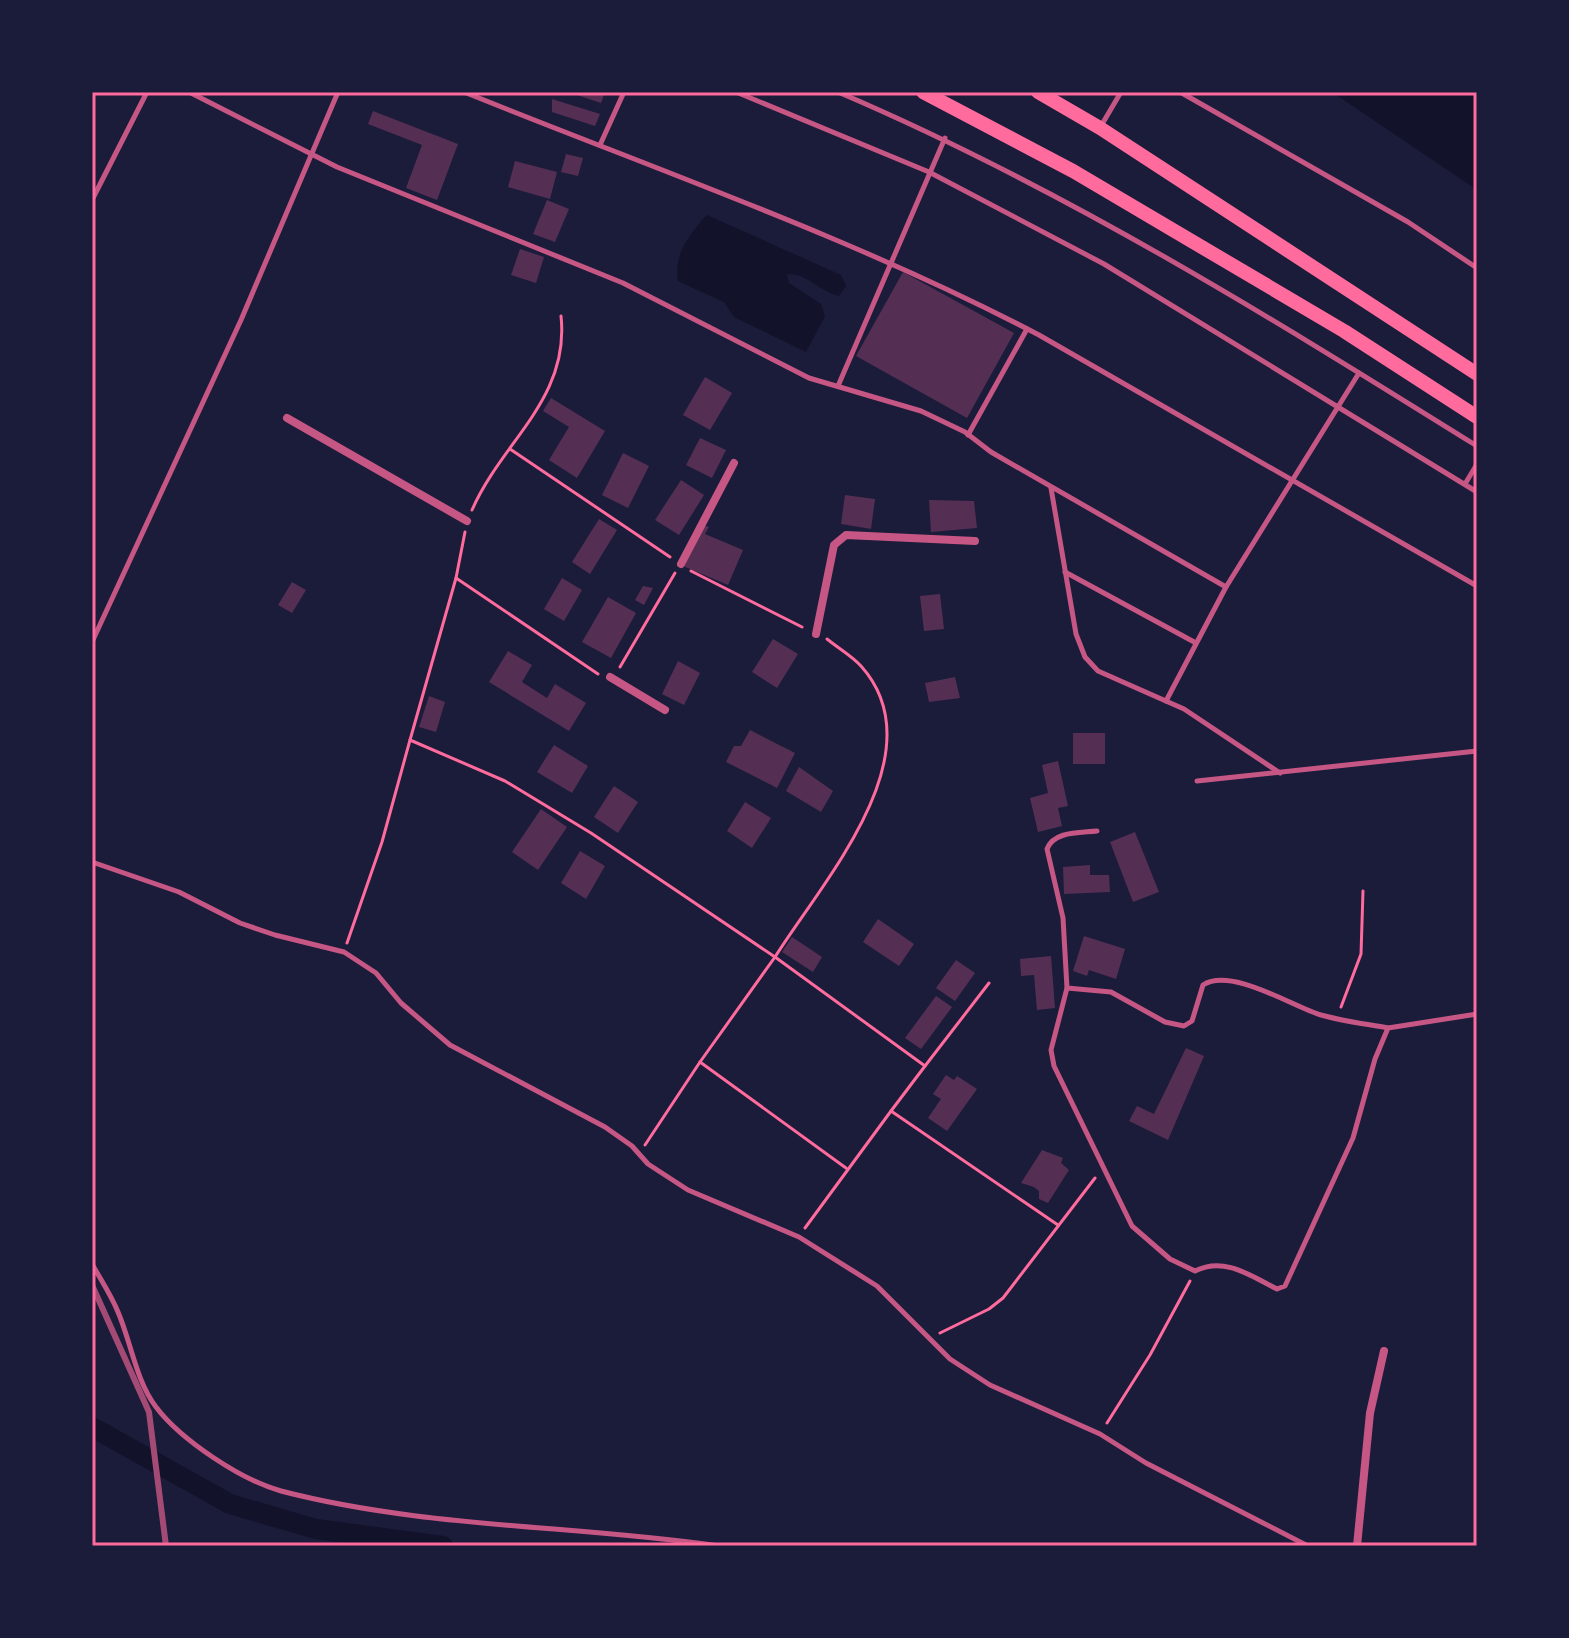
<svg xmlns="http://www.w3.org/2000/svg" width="1569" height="1638" viewBox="0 0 1569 1638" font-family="'Fira Sans',sans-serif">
<rect width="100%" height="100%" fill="#1b1b3a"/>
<g fill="#12122b">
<path d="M 1332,92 L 1477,92 L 1477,190 Z"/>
<path d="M 707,215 L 841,275 L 846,286 L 839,296 C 819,291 807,273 787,274 L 789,283 L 821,304 L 825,316 L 806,352 L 734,317 L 724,302 L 678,281 C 673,255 690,233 707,215 Z"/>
</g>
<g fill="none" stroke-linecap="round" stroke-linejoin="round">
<path stroke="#12122b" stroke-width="20" d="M 92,1427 L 230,1504 L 316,1529 L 443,1546"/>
</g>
<g fill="#542f53">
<path d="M 568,92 L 605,92 L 601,103 Z"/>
<path d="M 552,99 L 600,114 L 595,126 L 552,112 Z"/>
<path d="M 373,111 L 458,144 L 437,200 L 406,188 L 422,145 L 368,124 Z"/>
<path d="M 566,154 L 583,158 L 578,176 L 561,172 Z"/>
<path d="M 515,161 L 557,172 L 550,199 L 508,187 Z"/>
<path d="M 547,200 L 569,209 L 555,242 L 533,234 Z"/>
<path d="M 520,249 L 544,257 L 536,283 L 511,275 Z"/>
<path d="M 903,272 L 1014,333 L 967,418 L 856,356 Z"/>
<path d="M 705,377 L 732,393 L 710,430 L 683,415 Z"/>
<path d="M 551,398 L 605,431 L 577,478 L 549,460 L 569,427 L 543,411 Z"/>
<path d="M 700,438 L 726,450 L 712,478 L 686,465 Z"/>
<path d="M 623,453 L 649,466 L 628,508 L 602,495 Z"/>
<path d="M 681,480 L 704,495 L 679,535 L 655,520 Z"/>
<path d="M 845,495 L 875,499 L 871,529 L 841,524 Z"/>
<path d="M 929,500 L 974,501 L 977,528 L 931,532 Z"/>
<path d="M 599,519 L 617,530 L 590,574 L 572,562 Z"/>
<path d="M 701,524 L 709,527 L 705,534 L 743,550 L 728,585 L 683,566 Z"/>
<path d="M 562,578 L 582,590 L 564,621 L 544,609 Z"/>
<path d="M 292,582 L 306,590 L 292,613 L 278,605 Z"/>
<path d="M 643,586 L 653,588 L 644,605 L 635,600 Z"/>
<path d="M 940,594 L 944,629 L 924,631 L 920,596 Z"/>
<path d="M 608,597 L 636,613 L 611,658 L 582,642 Z"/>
<path d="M 773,639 L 798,654 L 777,688 L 752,672 Z"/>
<path d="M 508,651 L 532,665 L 522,682 L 547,698 L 555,684 L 586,703 L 569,731 L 489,682 Z"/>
<path d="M 678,661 L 700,673 L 684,705 L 662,694 Z"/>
<path d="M 955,677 L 960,698 L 929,702 L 925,683 Z"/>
<path d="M 429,696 L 445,702 L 436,732 L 419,727 Z"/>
<path d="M 750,730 L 795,753 L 777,788 L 726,762 L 734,746 L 741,746 Z"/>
<rect x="1073" y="733" width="32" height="31"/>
<path d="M 554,745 L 588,766 L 572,793 L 537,772 Z"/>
<path d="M 1058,761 L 1068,806 L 1058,808 L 1062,826 L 1038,832 L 1030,798 L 1048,793 L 1042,765 Z"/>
<path d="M 799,767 L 833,791 L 821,812 L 786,791 Z"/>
<path d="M 614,786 L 638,802 L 618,833 L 594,817 Z"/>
<path d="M 745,802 L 771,818 L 752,848 L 727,831 Z"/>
<path d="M 541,809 L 567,827 L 538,870 L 512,852 Z"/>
<path d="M 1135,832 L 1159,892 L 1133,902 L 1110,842 Z"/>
<path d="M 580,851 L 605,866 L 586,899 L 561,883 Z"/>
<path d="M 1090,865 L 1090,875 L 1109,875 L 1110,892 L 1064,894 L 1063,867 Z"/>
<path d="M 878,919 L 914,944 L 899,966 L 863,942 Z"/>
<path d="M 1084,936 L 1125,949 L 1116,979 L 1089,970 L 1087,976 L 1073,971 Z"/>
<path d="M 792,937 L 822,957 L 813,972 L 782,952 Z"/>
<path d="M 1051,956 L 1055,1008 L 1037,1010 L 1034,975 L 1021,976 L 1020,959 Z"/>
<path d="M 956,960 L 975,973 L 955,1001 L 936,988 Z"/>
<path d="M 936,996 L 952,1007 L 921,1049 L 905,1038 Z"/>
<path d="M 1186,1048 L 1204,1056 L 1168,1140 L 1129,1121 L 1137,1106 L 1154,1114 Z"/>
<path d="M 946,1075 L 954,1080 L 957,1076 L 977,1089 L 947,1131 L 928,1118 L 941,1099 L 933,1094 Z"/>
<path d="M 1042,1150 L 1063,1158 L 1061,1163 L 1069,1170 L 1048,1203 L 1039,1199 L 1039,1191 L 1034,1187 L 1021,1183 Z"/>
</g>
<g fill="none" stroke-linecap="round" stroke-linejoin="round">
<g stroke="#ff6b9d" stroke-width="3">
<path d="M 510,449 L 670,557"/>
<path d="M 472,510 C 502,441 570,399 561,316"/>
<path d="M 691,571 L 802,627"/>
<path d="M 456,578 L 598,674"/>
<path d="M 827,639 C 838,648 852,656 861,666 C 939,753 822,882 775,957 L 925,1066 L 891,1111"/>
<path d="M 620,667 L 675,573"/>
<path d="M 410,740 L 456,578 L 465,532"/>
<path d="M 347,943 L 382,842 L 410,740 L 505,781 L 591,833 L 775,957 L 700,1062"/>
<path d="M 1341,1007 L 1361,954 L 1363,891"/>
<path d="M 925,1066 L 989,983"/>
<path d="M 645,1145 L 700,1062 L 846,1168"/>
<path d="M 805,1228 L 891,1111 L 1058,1225"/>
<path d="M 940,1333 L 989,1309 L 1003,1298 L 1095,1178"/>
<path d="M 1107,1423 L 1150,1355 L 1190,1281"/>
</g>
<g stroke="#c65784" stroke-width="5">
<path d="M 189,92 L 337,167 L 623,283 L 809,378 L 921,411 L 965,432 L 991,452 L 1226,587 L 1359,373"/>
<path d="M 464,92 C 657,170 854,238 1039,335 L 1477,586"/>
<path d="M 736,92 L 929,172 L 1104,264 L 1477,492"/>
<path d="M 838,92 C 1063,188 1270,317 1477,446"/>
<path d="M 1180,92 L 1408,222 L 1477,268"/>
<path d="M 1101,126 L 1121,92"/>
<path d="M 600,145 L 624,92"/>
<path d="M 92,200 L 147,92"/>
<path d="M 838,386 L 945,138"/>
<path d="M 968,435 L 1027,329"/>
<path d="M 1465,484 L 1477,464"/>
<path d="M 1051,488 L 1076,634 L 1085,657 L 1098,671 L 1184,709 L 1280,773"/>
<path d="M 1065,572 L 1196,643"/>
<path d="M 92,642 L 241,320 L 338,92"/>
<path d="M 1166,701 L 1226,587"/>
<path d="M 1197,781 L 1477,751"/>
<path d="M 1097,831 C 1079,833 1054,831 1047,849 L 1063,918 L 1067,988 L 1051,1050 L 1054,1066 L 1132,1226 L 1170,1259 L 1195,1271 C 1224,1256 1251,1276 1277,1289 L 1285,1286 L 1353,1138 L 1375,1059 L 1388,1028 L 1477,1014"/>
<path d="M 92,862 L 179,892 L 240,923 L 275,935 L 344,952 L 376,973 L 401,1003 L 450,1045 L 605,1127 L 632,1146 L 648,1164 L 688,1190 L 799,1237 L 877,1286 L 950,1359 L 990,1385 L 1100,1434 L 1146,1463 L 1308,1546"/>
<path d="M 1067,988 L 1111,992 L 1165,1022 L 1184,1026 L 1192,1021 L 1203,985 C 1231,967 1292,1006 1321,1015 C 1342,1021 1366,1024 1388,1028"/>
<path d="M 92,1264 C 101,1280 111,1295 118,1312 C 131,1342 136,1381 156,1407 C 181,1440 241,1480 281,1491 C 423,1528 574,1525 719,1546"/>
</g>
<g stroke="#c65784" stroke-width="8">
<path d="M 287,418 L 467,521"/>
<path d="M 681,564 L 734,463"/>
<path d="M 816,634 L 834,545 L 846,535 L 975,541"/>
<path d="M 610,677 L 665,710"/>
<path d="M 1357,1546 L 1370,1413 L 1384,1351"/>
</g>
<g stroke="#ff6b9d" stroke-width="14">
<path d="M 923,92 L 1073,171 L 1344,331 L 1477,417"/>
<path d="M 1038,92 L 1100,128 L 1477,374"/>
</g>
<path stroke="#a44b75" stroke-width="6" d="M 92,1285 L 149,1412 L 166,1546"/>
</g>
<rect width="1569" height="1638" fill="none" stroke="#1b1b3a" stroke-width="188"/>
<rect x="94" y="94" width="1381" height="1450" fill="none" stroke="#ff6b9d" stroke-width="3"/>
</svg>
